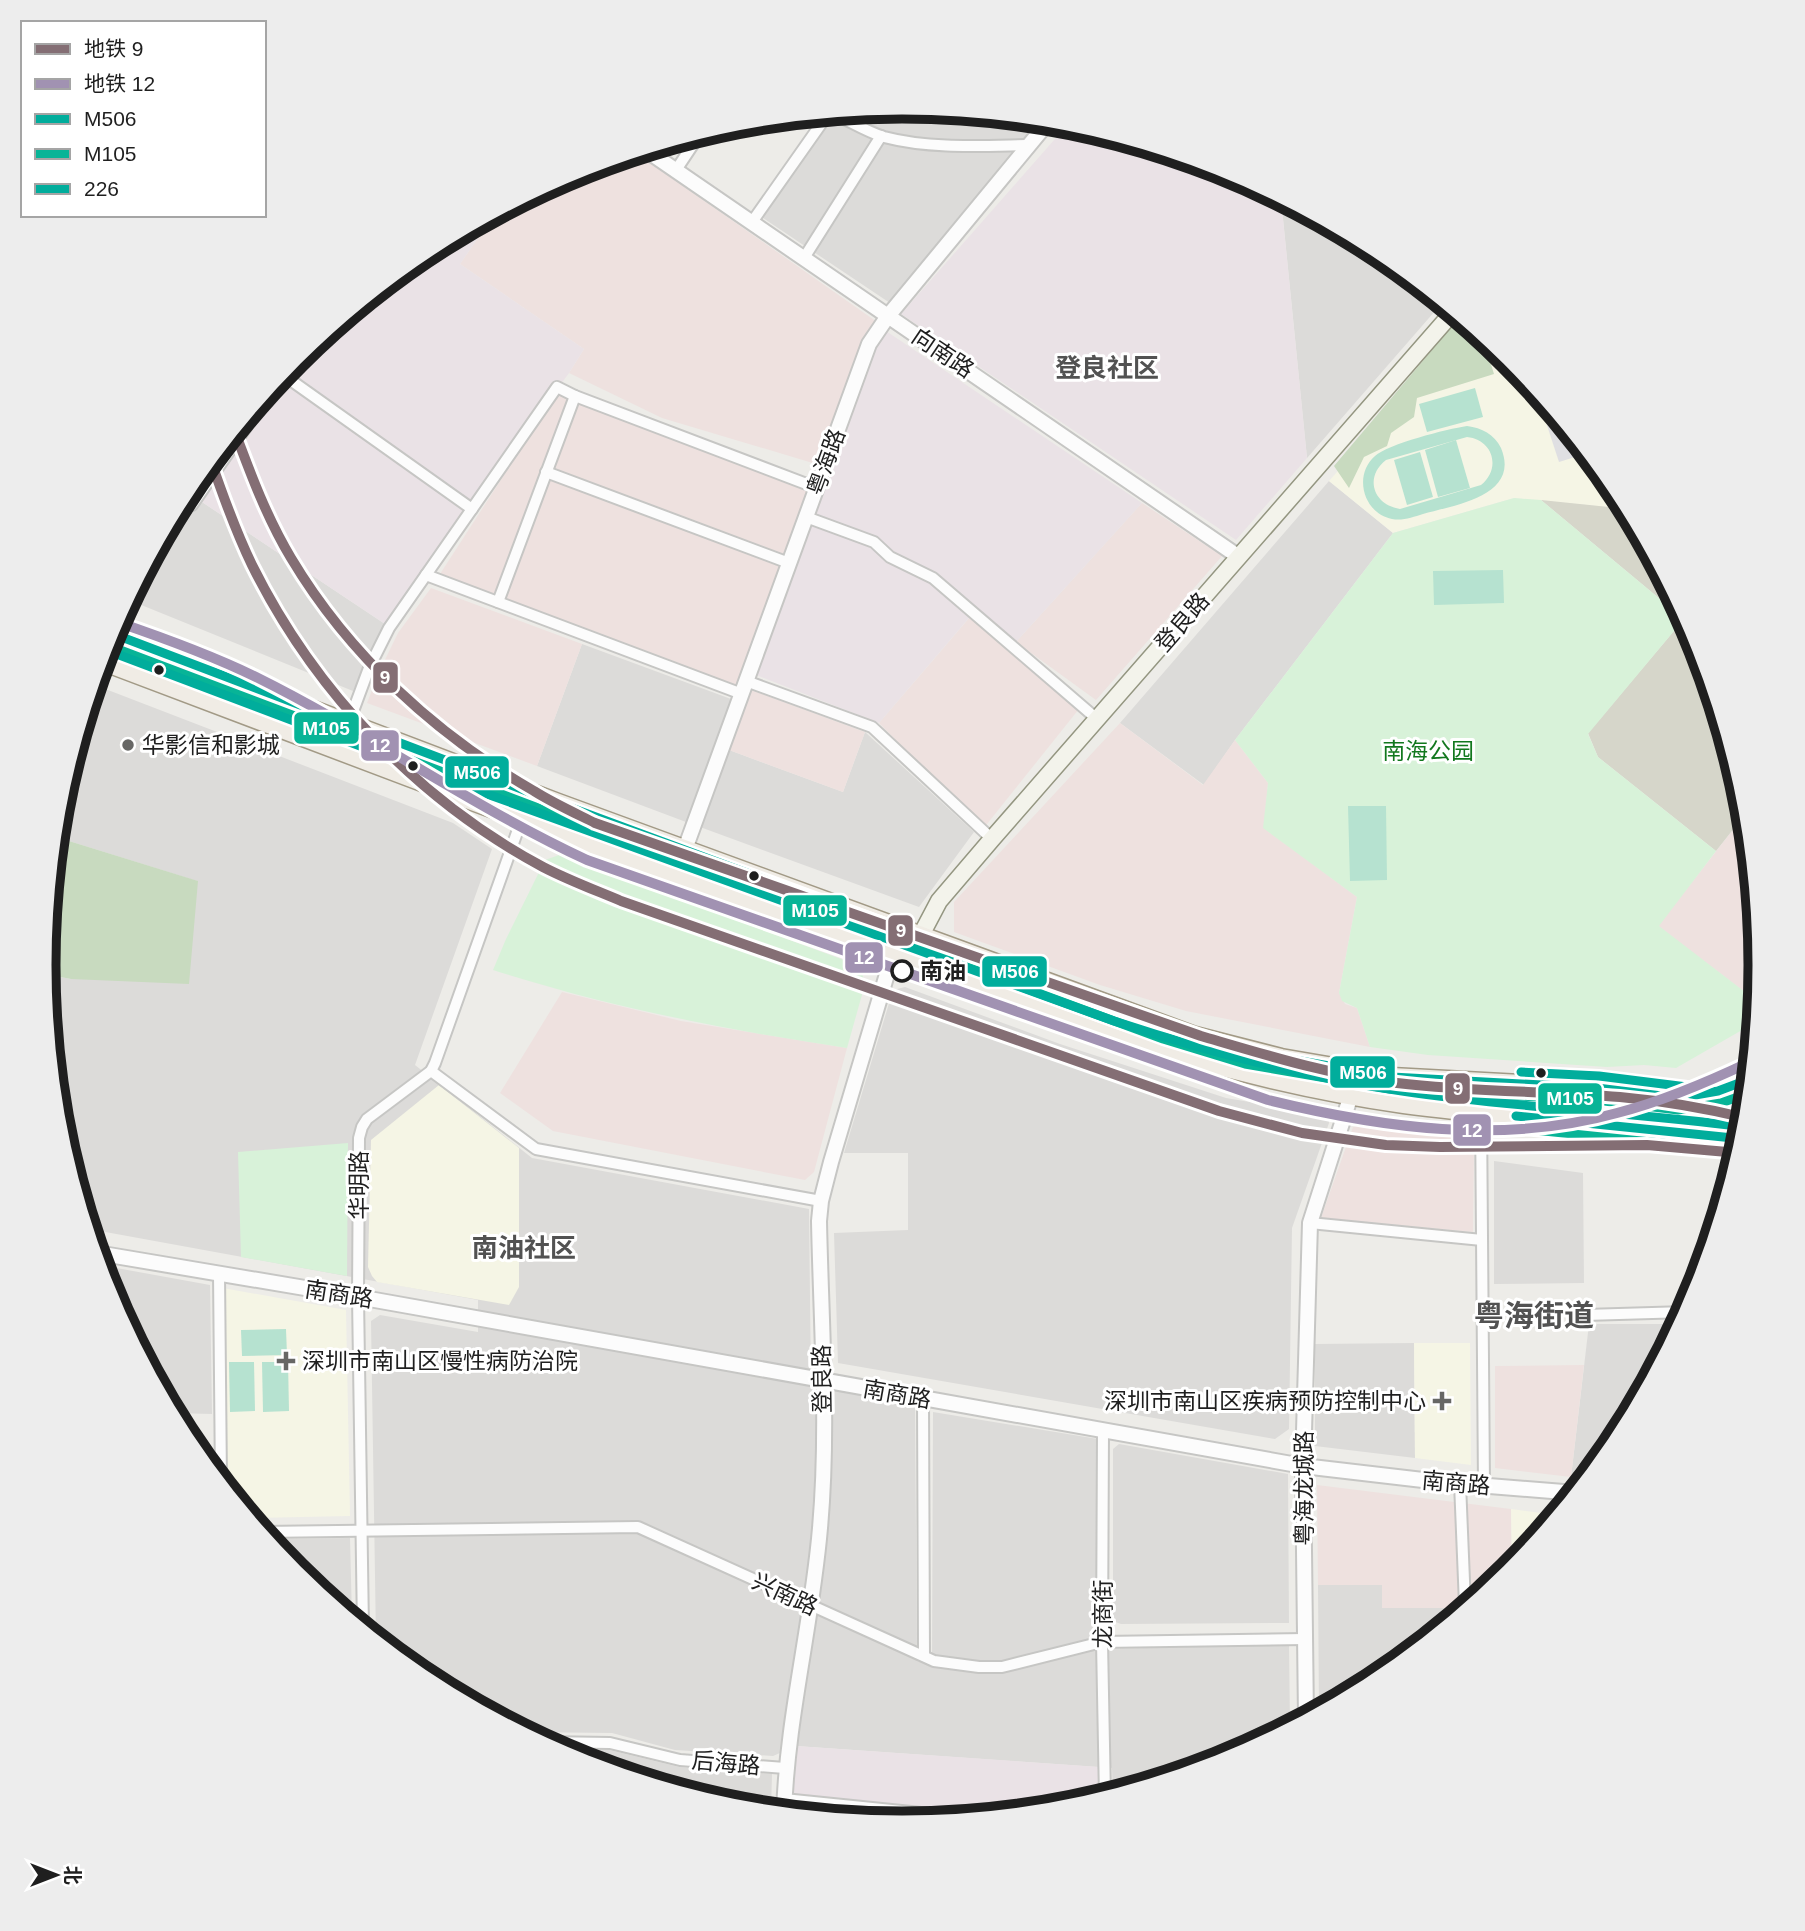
<svg xmlns="http://www.w3.org/2000/svg" width="1805" height="1931" viewBox="0 0 1805 1931" font-family="Arial,'Noto Sans SC',sans-serif">
<rect width="100%" height="100%" fill="#edece8"/>
<g fill="#dcdbd9">
<path d="M 903,107 L 1040,120 L 893,305 L 760,216 L 836,113 Z"/>
<path d="M 1281,199 L 1380,252 L 1442,303 L 1307,458 Z"/>
<path d="M 1329,481 L 1393,533 L 1235,740 L 1204,785 L 1120,723 Z"/>
<path d="M 187,492 L 385,624 L 353,691 L 129,600 Z"/>
<path d="M 582,644 L 731,699 L 686,822 L 537,766 Z"/>
<path d="M 95,685 L 453,823 L 492,849 L 415,1065 L 532,1158 L 809,1209 L 811,1385 L 915,1405 L 917,1661 L 932,1666 L 933,1412 L 1098,1439 L 1100,1649 L 1289,1645 L 1290,1727 L 1231,1759 L 1113,1795 L 1112,1768 L 796,1746 L 773,1756 L 675,1750 L 612,1733 L 523,1732 L 425,1679 L 376,1639 L 371,1321 L 380,1315 L 478,1332 L 478,1300 L 89,1229 L 60,1133 L 45,974 L 71,979 L 197,881 L 56,837 L 60,798 Z"/>
<path d="M 865,732 L 974,832 L 919,907 L 700,827 L 729,750 L 843,792 Z"/>
<path d="M 905,987 L 1060,1044 L 1226,1098 L 1328,1115 L 1329,1123 L 1292,1228 L 1289,1429 L 1275,1439 L 838,1363 L 834,1233 L 908,1230 L 908,1153 L 844,1153 L 893,990 Z"/>
<path d="M 1494,1161 L 1583,1173 L 1584,1283 L 1494,1284 Z"/>
<path d="M 100,1265 L 210,1285 L 212,1414 L 173,1413 L 109,1294 Z"/>
<path d="M 1589,1324 L 1680,1324 L 1616,1443 L 1586,1479 L 1571,1477 Z"/>
<path d="M 1414,1343 L 1415,1458 L 1315,1446 L 1315,1344 Z"/>
<path d="M 1119,1444 L 1288,1474 L 1289,1623 L 1121,1624 L 1113,1621 L 1113,1449 Z"/>
<path d="M 350,1538 L 352,1619 L 295,1572 L 268,1539 Z"/>
<path d="M 1318,1585 L 1382,1585 L 1382,1608 L 1467,1608 L 1379,1680 L 1319,1712 Z"/>
<path d="M 556,1750 L 609,1750 L 679,1767 L 772,1774 L 771,1811 L 735,1808 L 574,1759 Z"/>
</g>
<g fill="#eee1df">
<path d="M 636,153 L 877,322 L 816,464 L 662,418 L 569,373 L 584,349 L 460,264 L 493,216 L 574,172 Z"/>
<path d="M 561,387 L 810,480 L 810,490 L 737,686 L 440,574 Z"/>
<path d="M 1142,503 L 1222,556 L 1096,700 L 1016,642 Z"/>
<path d="M 431,588 L 582,644 L 537,766 L 367,703 L 379,672 L 398,633 Z"/>
<path d="M 970,617 L 1079,709 L 983,829 L 879,723 Z"/>
<path d="M 751,690 L 865,732 L 843,792 L 729,750 Z"/>
<path d="M 1120,723 L 1203,785 L 1235,740 L 1268,783 L 1264,828 L 1357,897 L 1339,993 L 1345,1004 L 1357,1008 L 1370,1047 L 1186,1011 L 1100,985 L 954,932 L 954,902 Z"/>
<path d="M 1746,813 L 1761,966 L 1758,1002 L 1658,926 Z"/>
<path d="M 562,992 L 681,1021 L 847,1048 L 814,1172 L 805,1180 L 553,1131 L 500,1093 Z"/>
<path d="M 1361,1125 L 1467,1138 L 1474,1146 L 1473,1232 L 1321,1218 L 1353,1127 Z"/>
<path d="M 1584,1365 L 1571,1477 L 1495,1468 L 1495,1366 Z"/>
<path d="M 1317,1485 L 1511,1509 L 1512,1570 L 1467,1608 L 1382,1608 L 1382,1585 L 1318,1585 Z"/>
</g>
<g fill="#eae2e6">
<path d="M 1069,123 L 1231,172 L 1281,199 L 1307,458 L 1236,540 L 901,314 Z"/>
<path d="M 493,216 L 460,264 L 584,349 L 569,373 L 385,624 L 187,492 L 296,358 L 426,251 Z"/>
<path d="M 886,331 L 1142,503 L 1016,642 L 974,612 L 879,723 L 756,675 L 876,347 Z"/>
<path d="M 796,1746 L 1100,1767 L 1101,1798 L 1070,1808 L 902,1824 L 791,1813 Z"/>
</g>
<g fill="#f5f5e5">
<path d="M 1468,324 L 1510,359 L 1617,489 L 1628,509 L 1514,498 L 1393,533 L 1329,481 Z"/>
<path d="M 439,1085 L 519,1148 L 519,1287 L 509,1305 L 377,1282 L 372,1276 L 368,1267 L 371,1140 Z"/>
<path d="M 223,1288 L 346,1310 L 350,1516 L 250,1518 L 227,1490 Z"/>
<path d="M 1414,1343 L 1470,1343 L 1471,1465 L 1415,1458 Z"/>
<path d="M 1511,1509 L 1557,1515 L 1512,1570 Z"/>
</g>
<path fill="#d6d6ca" d="M 1541,500 L 1628,509 L 1696,637 L 1745,798 L 1746,813 L 1716,851 L 1598,757 L 1588,733 L 1684,619 Z"/>
<g fill="#c8dabf">
<path d="M 1460,317 L 1482,336 L 1494,374 L 1417,398 L 1414,417 L 1391,433 L 1387,446 L 1364,457 L 1349,488 L 1334,466 Z"/>
<path d="M 56,837 L 198,881 L 189,984 L 71,979 L 45,974 Z"/>
</g>
<g fill="#d8f2d9">
<path d="M 1514,498 L 1541,500 L 1684,619 L 1588,734 L 1598,757 L 1716,851 L 1659,926 L 1758,1002 L 1756,1022 L 1676,1068 L 1644,1065 L 1607,1067 L 1428,1055 L 1370,1047 L 1357,1008 L 1342,1001 L 1339,993 L 1357,897 L 1263,828 L 1268,783 L 1235,740 L 1393,533 Z"/>
<path d="M 559,855 L 860,966 L 865,984 L 847,1048 C 726,1030 609,1007 493,970 L 506,939 L 545,860 Z"/>
<path d="M 348,1143 L 347,1276 L 241,1257 L 238,1152 Z"/>
</g>
<g fill="#b6e2d0" fill-rule="evenodd">
<path d="M 1475,388 L 1483,417 L 1427,432 L 1419,404 Z"/>
<path d="M 1467,426 C 1482,428 1494,434 1501,448 C 1521,496 1454,505 1423,514 C 1413,517 1403,521 1392,519 C 1363,513 1353,475 1375,456 C 1388,444 1447,429 1467,426 ZM 1467,437 C 1494,440 1501,469 1481,485 L 1400,509 C 1373,505 1364,477 1386,460 Z"/>
<path d="M 1456,440 L 1470,488 L 1438,497 L 1425,450 Z"/>
<path d="M 1420,452 L 1433,497 L 1407,505 L 1394,460 Z"/>
<path d="M 1503,570 L 1504,603 L 1434,605 L 1433,571 Z"/>
<path d="M 1348,806 L 1386,806 L 1387,880 L 1350,881 Z"/>
<path d="M 286,1329 L 287,1355 L 242,1356 L 241,1330 Z"/>
<path d="M 229,1362 L 254,1362 L 255,1411 L 230,1412 Z"/>
<path d="M 262,1362 L 288,1362 L 289,1411 L 263,1412 Z"/>
</g>
<path fill="#dfdfe2" d="M 1546,403 L 1588,453 L 1559,462 L 1540,404 Z"/>
<g fill="none" stroke-linecap="round" stroke-linejoin="round">
<g stroke="#c6c6c4" stroke-width="14">
<g id="minor">
<path d="M 834,114 C 850,121 867,132 884,137 C 930,149 979,146 1027,145"/>
<path d="M 676,170 L 700,134"/>
<path d="M 752,222 L 828,114"/>
<path d="M 449,239 L 455,243"/>
<path d="M 804,258 L 881,136"/>
<path d="M 282,374 L 472,509"/>
<path d="M 546,472 L 789,563"/>
<path d="M 192,505 L 286,370"/>
<path d="M 806,517 L 874,542 L 890,557 L 933,578 L 1097,719"/>
<path d="M 426,575 L 742,694"/>
<path d="M 498,602 L 575,396"/>
<path d="M 746,681 L 872,727 L 992,839"/>
<path d="M 349,722 L 369,668 L 389,628 L 557,387 L 575,396 L 817,488"/>
<path d="M 431,1071 L 536,1149 L 821,1201"/>
<path d="M 1481,1112 L 1484,1485"/>
<path d="M 1310,1223 L 1482,1240"/>
<path d="M 219,1274 L 221,1482"/>
<path d="M 1585,1315 L 1686,1312"/>
<path d="M 923,1399 L 924,1656"/>
<path d="M 1103,1431 L 1102,1642 L 1105,1797"/>
<path d="M 1460,1483 L 1465,1605"/>
<path d="M 262,1532 L 638,1527 L 934,1661 L 979,1667 L 1002,1667 L 1102,1642 L 1305,1639"/>
<path d="M 363,1629 L 358,1297 L 359,1138 L 362,1127 L 367,1119 L 431,1071 L 435,1063 L 531,793"/>
<path d="M 543,1742 L 610,1743 L 680,1760 L 785,1768"/>
<path d="M 784,1799 L 970,1818"/>
</g>
</g>
<g stroke="#c6c6c4" stroke-width="18">
<g id="tertiary">
<path d="M 646,150 L 1239,557"/>
<path d="M 685,849 L 869,344 L 888,316 L 1049,121"/>
<path d="M 97,1253 L 358,1297 L 1303,1466 L 1440,1482 L 1576,1493"/>
<path d="M 1306,1719 L 1303,1466 L 1310,1223 L 1351,1095"/>
<path d="M 784,1813 C 787,1717 812,1624 820,1528 C 829,1427 821,1323 819,1221 L 821,1201 L 831,1162 L 893,954"/>
</g>
</g>
<g stroke="#949681" stroke-width="19">
<g id="secondary">
<path d="M 920,937 L 939,901 L 992,839 L 1453,312"/>
<path d="M 1736,1163 L 1735,1138 L 1747,1112"/>
</g>
</g>
<g stroke="#a29a86" stroke-width="21">
<g id="primary">
<path d="M 111,633 L 558,803 L 1195,1036 L 1281,1058 L 1392,1077 L 1597,1088 L 1747,1107"/>
<path d="M 102,661 L 483,805 L 1110,1033 C 1206,1065 1304,1090 1404,1104 C 1517,1119 1631,1123 1743,1139"/>
<path d="M 1695,1095 L 1733,1087 L 1750,1079"/>
</g>
</g>
<use href="#minor" stroke="#fcfcfc" stroke-width="10"/>
<use href="#tertiary" stroke="#fcfcfc" stroke-width="14"/>
<use href="#secondary" stroke="#f3f3eb" stroke-width="16"/>
<use href="#primary" stroke="#f0ece5" stroke-width="18"/>
<g stroke="#fff" stroke-width="14">
<g id="bus-1">
<path d="M 111,633 L 558,803 L 920,937 L 1167,1027 L 1249,1052 L 1392,1077 L 1597,1088 L 1678,1098 L 1718,1091 L 1750,1079"/>
<path d="M 1516,1116 L 1743,1139"/>
</g>
</g>
<g stroke="#fff" stroke-width="14">
<g id="bus-2">
<path d="M 107,645 L 554,814 L 916,948 L 1163,1039 L 1245,1064 L 1390,1089 L 1596,1100 L 1678,1110 L 1721,1103 L 1749,1093"/>
<path d="M 1515,1128 L 1739,1151"/>
</g>
</g>
<g stroke="#fff" stroke-width="14">
<g id="bus-3">
<path d="M 106,650 L 487,794 L 1114,1021 C 1208,1052 1304,1077 1402,1091 C 1516,1108 1631,1112 1745,1127"/>
<path d="M 1521,1072 L 1599,1076 L 1695,1088"/>
</g>
</g>
<use href="#bus-1" stroke="#01ad9c" stroke-width="9"/>
<use href="#bus-2" stroke="#08b497" stroke-width="9"/>
<use href="#bus-3" stroke="#01ad9c" stroke-width="9"/>
<g stroke="#fff" stroke-width="16">
<g id="metro-1">
<path d="M 235,432 C 251,475 267,518 291,558 C 349,655 436,735 534,791 C 553,803 575,813 595,823 L 1201,1036 C 1266,1055 1330,1075 1397,1083 C 1471,1092 1546,1091 1620,1097 C 1663,1101 1705,1108 1746,1118"/>
<path d="M 211,461 C 223,496 236,532 252,565 C 315,692 418,800 543,867 C 568,880 595,890 621,901 L 1219,1111 L 1302,1133 L 1386,1145 L 1440,1147 L 1647,1145 L 1739,1153"/>
</g>
</g>
<g stroke="#fff" stroke-width="16">
<path id="metro-2" d="M 117,622 C 164,638 211,655 256,677 C 369,733 471,806 587,860 L 1268,1100 C 1382,1128 1502,1145 1617,1113 C 1664,1101 1708,1082 1752,1061"/>
</g>
<use href="#metro-1" stroke="#846e74" stroke-width="10"/>
<use href="#metro-2" stroke="#a192b2" stroke-width="10"/>
</g>
<g fill="#1f1f1f" stroke="#fff" stroke-width="2.5">
<circle cx="159" cy="670" r="6"/>
<circle cx="413" cy="766" r="6"/>
<circle cx="754" cy="876" r="6"/>
<circle cx="1541" cy="1073" r="6"/>
</g>
<g fill="#676765" stroke="#fff" stroke-width="2.5">
<circle cx="128" cy="745" r="7"/>
<path d="M282.5 1350.5h7v7h7v7h-7v7h-7v-7h-7v-7h7z"/>
<path d="M1438.5 1390.5h7v7h7v7h-7v7h-7v-7h-7v-7h7z"/>
</g>
<circle fill="#fff" stroke="#1f1f1f" stroke-width="3.5" cx="902" cy="971" r="10"/>
<g text-anchor="middle" stroke-width="6" stroke-linejoin="round" paint-order="stroke">
<g font-size="23" fill="#1f1f1f" stroke="#fff">
<text transform="translate(943 353) rotate(34)" y="8">向南路</text>
<text transform="translate(826 462) rotate(-70)" y="8">粤海路</text>
<text transform="translate(1182 622) rotate(-49)" y="8">登良路</text>
<text transform="translate(359 1185) rotate(-90)" y="8">华明路</text>
<text transform="translate(339 1294) rotate(9)" y="8">南商路</text>
<text transform="translate(822 1379) rotate(-91)" y="8">登良路</text>
<text transform="translate(897 1394) rotate(10)" y="8">南商路</text>
<text transform="translate(1456 1483) rotate(5)" y="8">南商路</text>
<text transform="translate(1304 1488) rotate(-90)" y="8">粤海龙城路</text>
<text transform="translate(785 1594) rotate(25)" y="8">兴南路</text>
<text transform="translate(1103 1614) rotate(-90)" y="8">龙商街</text>
<text transform="translate(726 1763) rotate(5)" y="8">后海路</text>
</g>
<g font-size="23" fill="#1f1f1f" stroke="#fff" text-anchor="start">
<text x="142" y="753">华影信和影城</text>
<text x="302" y="1369">深圳市南山区慢性病防治院</text>
<text x="1426" y="1409" text-anchor="end">深圳市南山区疾病预防控制中心</text>
</g>
<g font-size="23" fill="#12781e" stroke="#fff">
<text x="1428" y="759">南海公园</text>
</g>
<g font-size="23" font-weight="bold" fill="#1f1f1f" stroke="#fff" text-anchor="start">
<text x="920" y="979">南油</text>
</g>
<g font-size="26" font-weight="bold" fill="#525252" stroke="#fff">
<text x="1107" y="377">登良社区</text>
<text x="524" y="1257">南油社区</text>
</g>
<g font-size="30" font-weight="bold" fill="#525252" stroke="#fff">
<text x="1534" y="1326">粤海街道</text>
</g>
</g>
<path d="M0 0H1805V1931H0ZM56 965a846 846 0 1 1 1692 0a846 846 0 1 1-1692 0Z" fill="#ededed" fill-rule="evenodd"/>
<path fill="none" stroke="#1f1f1f" stroke-width="9" d="M56 965a846 846 0 1 1 1692 0a846 846 0 1 1-1692 0Z"/>
<g stroke="#fff" stroke-width="2.5">
<rect x="372" y="661" width="27" height="33" rx="7" fill="#846e74"/>
<rect x="293" y="711" width="67" height="34" rx="7" fill="#08b497"/>
<rect x="360" y="729" width="40" height="33" rx="7" fill="#a192b2"/>
<rect x="444" y="755" width="66" height="34" rx="7" fill="#01ad9c"/>
<rect x="782" y="894" width="66" height="33" rx="7" fill="#08b497"/>
<rect x="887" y="914" width="27" height="33" rx="7" fill="#846e74"/>
<rect x="844" y="941" width="40" height="33" rx="7" fill="#a192b2"/>
<rect x="981" y="955" width="67" height="33" rx="7" fill="#01ad9c"/>
<rect x="1329" y="1055" width="67" height="34" rx="7" fill="#01ad9c"/>
<rect x="1444" y="1072" width="27" height="33" rx="7" fill="#846e74"/>
<rect x="1537" y="1082" width="66" height="33" rx="7" fill="#08b497"/>
<rect x="1452" y="1113" width="40" height="34" rx="7" fill="#a192b2"/>
</g>
<g font-size="19" text-anchor="middle" font-weight="bold" fill="#fff">
<text x="385" y="684">9</text>
<text x="326" y="735">M105</text>
<text x="380" y="752">12</text>
<text x="477" y="779">M506</text>
<text x="815" y="917">M105</text>
<text x="901" y="937">9</text>
<text x="864" y="964">12</text>
<text x="1015" y="978">M506</text>
<text x="1363" y="1079">M506</text>
<text x="1458" y="1095">9</text>
<text x="1570" y="1105">M105</text>
<text x="1472" y="1137">12</text>
</g>
<rect x="21" y="21" width="245" height="196" fill="#ffffff" stroke="#a5a5a5" stroke-width="2"/>
<rect x="35" y="44" width="35" height="10" fill="#846e74" stroke="#a5a5a5" stroke-width="2"/>
<text x="84" y="56" font-size="21" fill="#1f1f1f">地铁 9</text>
<rect x="35" y="79" width="35" height="10" fill="#a192b2" stroke="#a5a5a5" stroke-width="2"/>
<text x="84" y="91" font-size="21" fill="#1f1f1f">地铁 12</text>
<rect x="35" y="114" width="35" height="10" fill="#01ad9c" stroke="#a5a5a5" stroke-width="2"/>
<text x="84" y="126" font-size="21" fill="#1f1f1f">M506</text>
<rect x="35" y="149" width="35" height="10" fill="#08b497" stroke="#a5a5a5" stroke-width="2"/>
<text x="84" y="161" font-size="21" fill="#1f1f1f">M105</text>
<rect x="35" y="184" width="35" height="10" fill="#01ad9c" stroke="#a5a5a5" stroke-width="2"/>
<text x="84" y="196" font-size="21" fill="#1f1f1f">226</text>
<g transform="translate(56 1875) rotate(90)" stroke="#ffffff" stroke-width="5" paint-order="stroke">
<path d="M0-5L12 26L0 18L-12 26Z" fill="#1f1f1f"/>
<text y="-10" font-size="19" font-weight="bold" text-anchor="middle" fill="#1f1f1f">北</text>
</g>
</svg>
